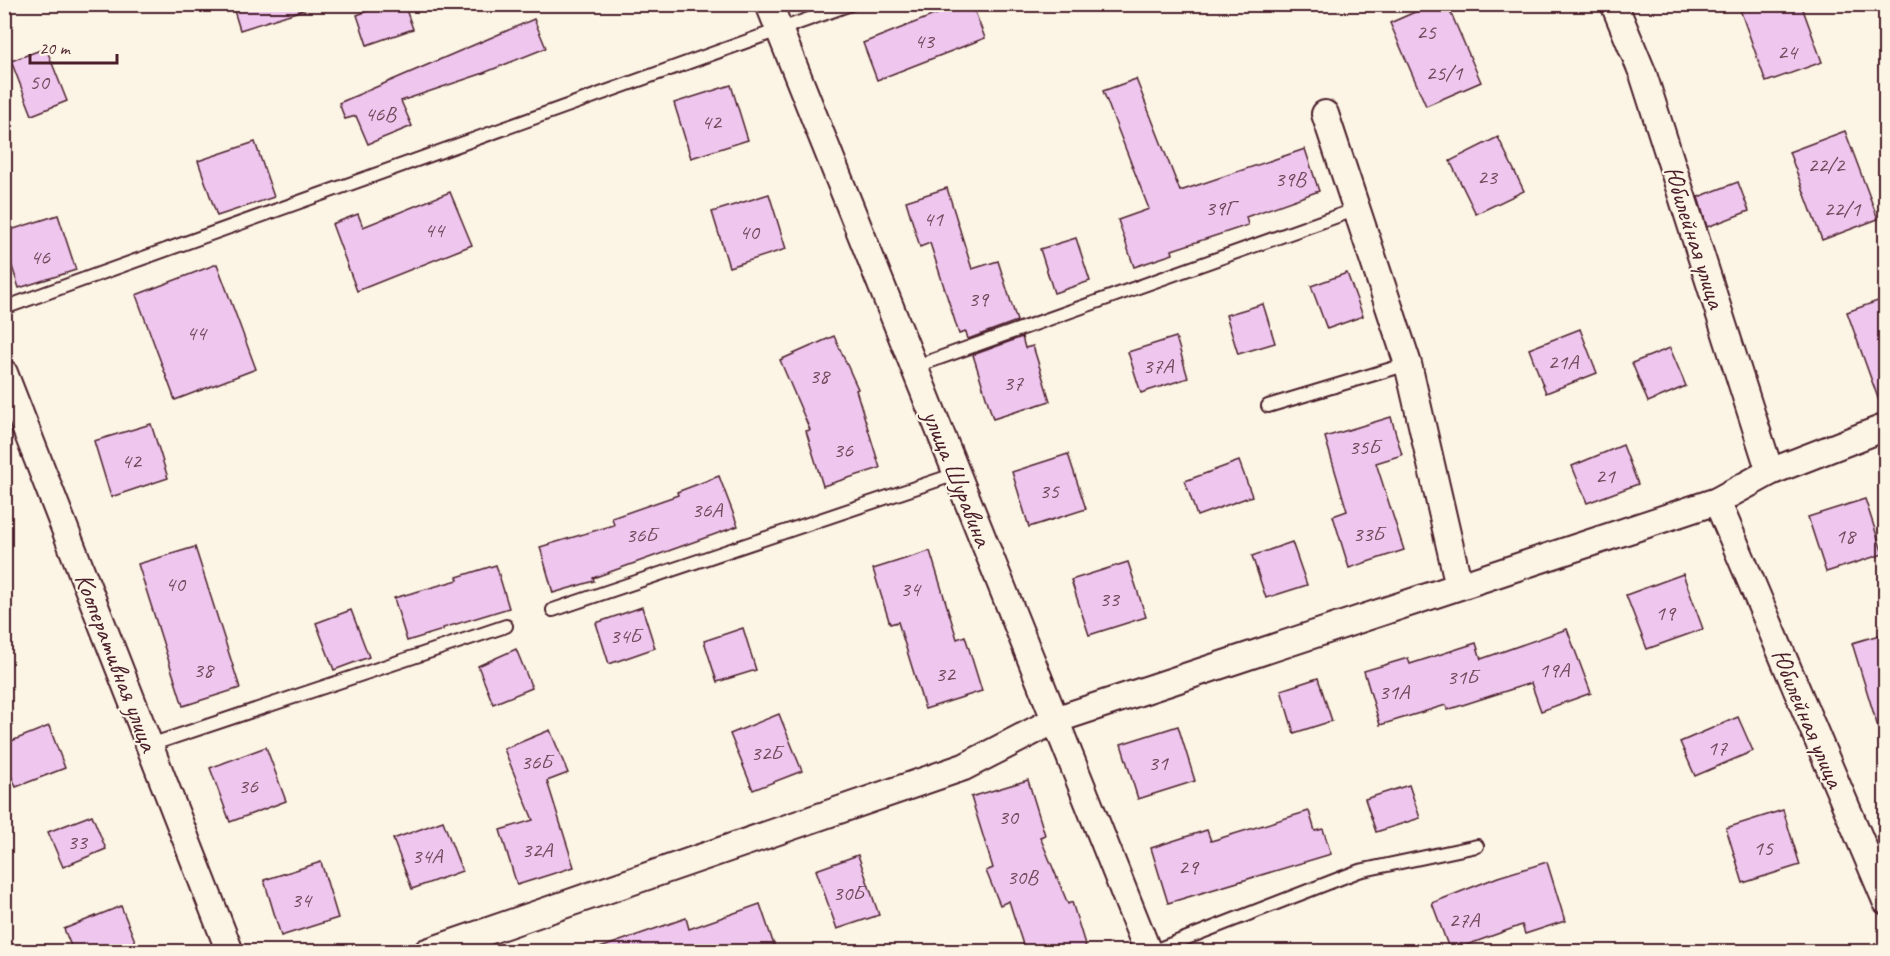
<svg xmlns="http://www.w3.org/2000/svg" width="1890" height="956" viewBox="0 0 1890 956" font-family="Caveat,sans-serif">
<rect width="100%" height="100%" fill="#fcf5e5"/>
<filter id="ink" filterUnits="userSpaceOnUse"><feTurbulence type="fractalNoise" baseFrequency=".0167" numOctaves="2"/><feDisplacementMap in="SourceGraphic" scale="12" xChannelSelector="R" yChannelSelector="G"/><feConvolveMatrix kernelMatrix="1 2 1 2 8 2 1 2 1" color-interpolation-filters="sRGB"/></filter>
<g filter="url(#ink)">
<g fill="#efc6ee" stroke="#4a1f2b" stroke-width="1.5">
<path d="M 232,4 L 305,4 L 306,9 L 240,30 Z"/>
<path d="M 386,4 L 404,4 L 413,29 L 367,45 L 357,15 Z"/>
<path d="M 962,4 L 972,4 L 985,38 L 877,80 L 863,43 Z"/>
<path d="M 1433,4 L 1447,4 L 1481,82 L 1426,106 L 1390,23 Z"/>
<path d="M 1738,4 L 1801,4 L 1822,62 L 1766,82 Z"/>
<path d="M 534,19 L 546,48 L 481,74 L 401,101 L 412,126 L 368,144 L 356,116 L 345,119 L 339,103 Z"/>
<path d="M 46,48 L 67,101 L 32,115 L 11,61 Z"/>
<path d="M 1136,79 L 1180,191 L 1305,149 L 1319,191 L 1246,217 L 1248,225 L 1172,250 L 1173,254 L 1134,267 L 1118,220 L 1149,209 L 1103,91 Z"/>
<path d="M 731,85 L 748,140 L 691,158 L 674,103 Z"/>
<path d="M 1845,131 L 1878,219 L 1822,240 L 1789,152 Z"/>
<path d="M 1498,137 L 1524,191 L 1476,214 L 1450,161 Z"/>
<path d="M 255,142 L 274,197 L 217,216 L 198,161 Z"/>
<path d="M 1738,182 L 1749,211 L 1707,227 L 1698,197 Z"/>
<path d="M 947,188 L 972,269 L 998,261 L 1017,321 L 968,339 L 966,332 L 959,334 L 930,243 L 920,247 L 906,201 Z"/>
<path d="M 450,192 L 472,245 L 357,291 L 332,224 L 358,214 L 363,227 Z"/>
<path d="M 769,194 L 786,249 L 729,267 L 712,212 Z"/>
<path d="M 58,215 L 76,270 L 19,288 L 4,242 L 4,232 Z"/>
<path d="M 1076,238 L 1090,281 L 1054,293 L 1040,249 Z"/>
<path d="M 217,264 L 256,369 L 175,400 L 136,295 Z"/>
<path d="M 1347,273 L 1363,316 L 1327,329 L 1311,286 Z"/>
<path d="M 1886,298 L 1886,412 L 1883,412 L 1847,312 Z"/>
<path d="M 1263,304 L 1275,343 L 1238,354 L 1226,315 Z"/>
<path d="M 1580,329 L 1597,373 L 1546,393 L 1529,349 Z"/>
<path d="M 834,336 L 858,389 L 856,390 L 880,468 L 823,486 L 806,431 L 810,430 L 780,360 Z"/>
<path d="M 1022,337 L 1025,348 L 1033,346 L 1050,401 L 993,419 L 973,355 Z"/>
<path d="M 1176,337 L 1188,378 L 1141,393 L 1128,352 Z"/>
<path d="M 1670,348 L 1686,386 L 1648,402 L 1632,363 Z"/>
<path d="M 1391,417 L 1402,455 L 1376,463 L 1404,550 L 1349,568 L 1333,516 L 1347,511 L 1325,437 Z"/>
<path d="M 151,424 L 168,478 L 111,497 L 94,441 Z"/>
<path d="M 1623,445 L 1638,484 L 1587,503 L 1572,466 Z"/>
<path d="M 1068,454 L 1086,509 L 1029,527 L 1012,472 Z"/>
<path d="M 1239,461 L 1252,496 L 1197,516 L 1185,481 Z"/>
<path d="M 719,476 L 738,526 L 593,578 L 594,581 L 553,593 L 540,547 L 614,525 L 612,518 L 678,495 L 677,492 Z"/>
<path d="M 1865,499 L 1883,554 L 1826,572 L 1808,517 Z"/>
<path d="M 1292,542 L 1307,585 L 1266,598 L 1252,556 Z"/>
<path d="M 195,547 L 240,688 L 183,706 L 138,564 Z"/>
<path d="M 930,551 L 957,639 L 965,636 L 982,691 L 925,709 L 898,622 L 890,624 L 873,569 Z"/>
<path d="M 1128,562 L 1146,617 L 1089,635 L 1071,580 Z"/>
<path d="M 496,565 L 509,608 L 443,628 L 443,630 L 407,641 L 394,598 L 458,580 L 457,577 Z"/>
<path d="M 1683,574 L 1703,629 L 1647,649 L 1626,595 Z"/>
<path d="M 642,607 L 655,648 L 609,664 L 596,623 Z"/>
<path d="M 351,610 L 369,657 L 334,670 L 316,623 Z"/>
<path d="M 743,628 L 756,670 L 717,682 L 704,641 Z"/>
<path d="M 1567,629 L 1591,693 L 1541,711 L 1531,683 L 1447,710 L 1446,705 L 1380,725 L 1364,671 L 1408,658 L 1410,664 L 1476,643 L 1481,659 Z"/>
<path d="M 1886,633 L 1886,733 L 1880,734 L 1852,643 Z"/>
<path d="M 516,649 L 532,688 L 493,704 L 478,666 Z"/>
<path d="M 1318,678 L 1332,721 L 1294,733 L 1281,690 Z"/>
<path d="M 779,714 L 802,771 L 753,790 L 730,734 Z"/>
<path d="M 1738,717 L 1753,751 L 1695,776 L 1680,742 Z"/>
<path d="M 49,726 L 65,768 L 16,787 L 4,758 L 4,744 Z"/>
<path d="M 1178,726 L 1195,781 L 1138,799 L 1121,744 Z"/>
<path d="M 550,730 L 568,773 L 547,781 L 574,867 L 517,885 L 500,830 L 533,820 L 504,749 Z"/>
<path d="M 266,747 L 286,801 L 230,822 L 210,768 Z"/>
<path d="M 1028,780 L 1045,835 L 1040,837 L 1068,904 L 1072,902 L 1087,951 L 1025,951 L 1009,901 L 1000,905 L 986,871 L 993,868 L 971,797 Z"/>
<path d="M 1409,785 L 1420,818 L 1376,832 L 1365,799 Z"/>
<path d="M 1783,810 L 1800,865 L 1743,883 L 1726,828 Z"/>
<path d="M 1309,811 L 1315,831 L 1323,829 L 1331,854 L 1168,903 L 1151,848 L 1207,830 L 1211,841 Z"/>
<path d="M 92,815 L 106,849 L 63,867 L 48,832 Z"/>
<path d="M 443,821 L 462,871 L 412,889 L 393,839 Z"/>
<path d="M 858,855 L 879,915 L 837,929 L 816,870 Z"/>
<path d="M 321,862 L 338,918 L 281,936 L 264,880 Z"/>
<path d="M 1547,862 L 1565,921 L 1525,934 L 1522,925 L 1450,951 L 1432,903 L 1498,877 Z"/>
<path d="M 760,904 L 776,951 L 601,951 L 600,948 L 686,918 L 689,929 Z"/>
<path d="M 121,906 L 139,951 L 73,951 L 64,929 Z"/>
</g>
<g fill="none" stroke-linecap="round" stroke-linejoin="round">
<g stroke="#4a1f2b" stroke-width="16">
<g id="lane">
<path d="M 4,308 L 851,4"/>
<path d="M 914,367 L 1357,209"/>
<path d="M 1268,406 L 1408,364"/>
<path d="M 553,610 L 956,474"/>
<path d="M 150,745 L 506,626"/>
<path d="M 1151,952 L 1359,871 L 1477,846"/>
</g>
</g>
<g stroke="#4a1f2b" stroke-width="30">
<g id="street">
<path d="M 769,4 L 1148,952"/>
<path d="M 1614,4 L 1643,74 L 1770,472"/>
<path d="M 1325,114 L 1408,364 L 1459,586"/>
<path d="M 4,373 L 230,952"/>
<path d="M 1717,501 L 1886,901"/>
<path d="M 427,952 L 964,767 L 1055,720 L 1717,501 L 1770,472 L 1886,427"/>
</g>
</g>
<use href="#lane" stroke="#fcf5e5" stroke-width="12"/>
<use href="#street" stroke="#fcf5e5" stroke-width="26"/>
</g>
</g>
<g text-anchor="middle" stroke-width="4.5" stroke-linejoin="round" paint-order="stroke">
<g font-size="22" fill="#73495c">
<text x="1426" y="39">25</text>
<text x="924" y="48">43</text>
<text x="1787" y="59">24</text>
<text x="1444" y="80">25/1</text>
<text x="39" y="89">50</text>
<text x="380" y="121">46В</text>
<text x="711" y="129">42</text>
<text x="1826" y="172">22/2</text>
<text x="1487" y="184">23</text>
<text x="1290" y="186">39В</text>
<text x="1220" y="215">39Г</text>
<text x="1842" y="216">22/1</text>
<text x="933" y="226">41</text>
<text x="434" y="237">44</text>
<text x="749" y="239">40</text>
<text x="40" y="264">46</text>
<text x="978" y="306">39</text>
<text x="196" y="340">44</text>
<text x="1563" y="369">21А</text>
<text x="1158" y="373">37А</text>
<text x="819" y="383">38</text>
<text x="1013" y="390">37</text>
<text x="1364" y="454">35Б</text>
<text x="843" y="457">36</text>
<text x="131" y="468">42</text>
<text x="1605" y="483">21</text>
<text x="1049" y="498">35</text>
<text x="707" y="517">36А</text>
<text x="1368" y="541">33Б</text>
<text x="641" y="542">36Б</text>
<text x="1845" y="543">18</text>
<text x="175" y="591">40</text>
<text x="910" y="596">34</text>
<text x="1109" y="606">33</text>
<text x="1665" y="620">19</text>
<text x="625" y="643">34Б</text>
<text x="203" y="677">38</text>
<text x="1554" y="677">19А</text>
<text x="945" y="681">32</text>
<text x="1462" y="684">31Б</text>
<text x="1394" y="699">31А</text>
<text x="1717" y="755">17</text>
<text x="766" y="760">32Б</text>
<text x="536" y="769">36Б</text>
<text x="1158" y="770">31</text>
<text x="248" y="793">36</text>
<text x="1008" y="824">30</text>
<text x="77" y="849">33</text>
<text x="1763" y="855">15</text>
<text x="537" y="857">32А</text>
<text x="427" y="863">34А</text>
<text x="1188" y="874">29</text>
<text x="1022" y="884">30В</text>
<text x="848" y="900">30Б</text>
<text x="301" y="907">34</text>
<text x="1464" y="927">27А</text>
</g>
<g font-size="26" fill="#4a1f2b" stroke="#fcf5e5">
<text transform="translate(1695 237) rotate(72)" y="9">Юбилейная улица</text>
<text transform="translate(958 478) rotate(68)" y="9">улица Шуравина</text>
<text transform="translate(117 662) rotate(69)" y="9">Кооперативная улица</text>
<text transform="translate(1808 718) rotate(67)" y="9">Юбилейная улица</text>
</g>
</g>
<rect width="1890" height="956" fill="none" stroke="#fcf5e5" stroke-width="24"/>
<rect x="12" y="12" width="1866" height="932" fill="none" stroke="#4a1f2b" stroke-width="2" filter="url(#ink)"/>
<path d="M30 54v9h87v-9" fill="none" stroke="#4a1f2b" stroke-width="3"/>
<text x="39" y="54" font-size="18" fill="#4a1f2b" stroke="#fcf5e5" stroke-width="4.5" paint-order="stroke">20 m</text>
</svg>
